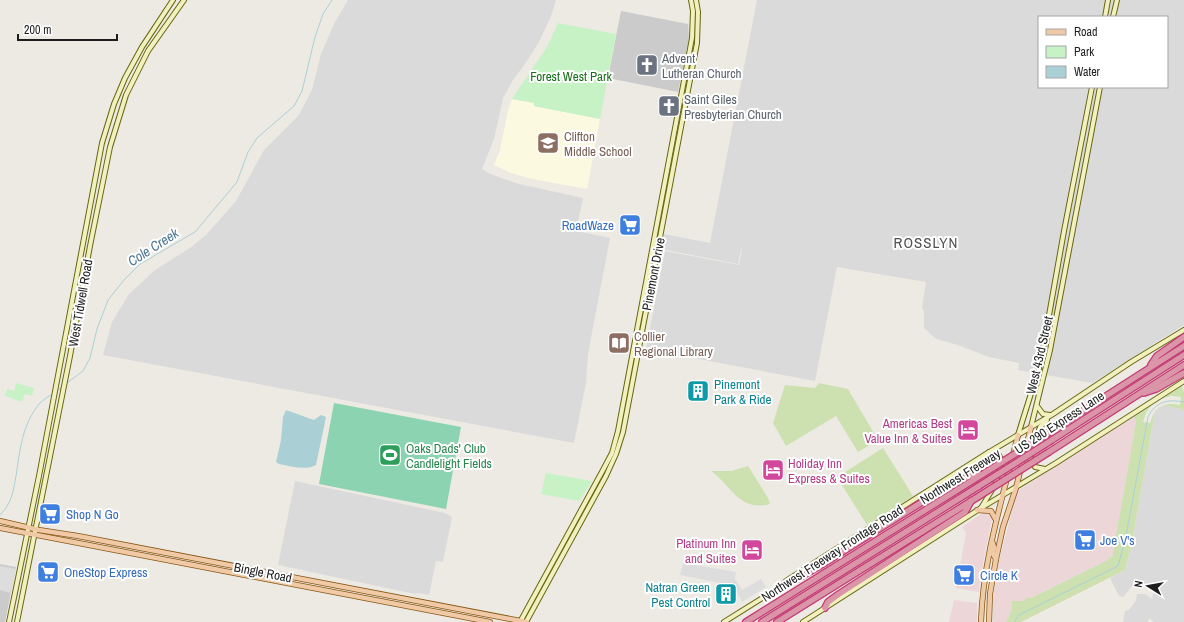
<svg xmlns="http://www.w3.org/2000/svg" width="1184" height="622" viewBox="0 0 1184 622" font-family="'Archivo Narrow',sans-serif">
<rect width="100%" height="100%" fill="#edeae4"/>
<g fill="#dbdada" fill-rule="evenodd">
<path d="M 348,0 L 556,0 L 551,16 L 539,42 L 525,64 L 513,80 L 503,98 L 494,139 L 482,169 L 490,174 L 519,184 L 583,198 L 576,231 L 610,238 L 588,354 L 586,383 L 574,443 L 103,355 L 112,322 L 129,294 L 155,270 L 190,248 L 206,235 L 236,201 L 264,150 L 299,115 L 312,90 L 321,54 L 335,22 Z"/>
<path d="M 757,0 L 1184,0 L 1184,325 L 1092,383 L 1018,370 L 1019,363 L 989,357 L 958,345 L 936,339 L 924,328 L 924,311 L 922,308 L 926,282 L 837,267 L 815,381 L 646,349 L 665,251 L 739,265 L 742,249 L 741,250 L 738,264 L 661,249 L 664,234 L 710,243 ZM 1039,17 L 1167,17 L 1167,87 L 1039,87 Z"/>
<path d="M 1164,405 L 1184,410 L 1184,622 L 1154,622 L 1149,618 L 1148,622 L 1123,622 L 1125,611 L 1129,610 L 1136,600 L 1137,594 L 1145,594 L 1152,599 L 1155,586 L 1136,581 L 1123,597 L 1119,596 L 1110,578 L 1125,570 L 1131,547 L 1155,411 Z"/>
<path d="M 295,481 L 445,513 L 452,517 L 443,562 L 436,561 L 429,595 L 417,593 L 415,594 L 278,565 Z"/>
</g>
<g fill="#ecd6d7">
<path d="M 1134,415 L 1136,422 L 1112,558 L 1109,557 L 1108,560 L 1031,598 L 1025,598 L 1025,601 L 1012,609 L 1006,622 L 993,622 L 993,600 L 998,565 L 1016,495 L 1019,490 Z"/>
<path d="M 984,512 L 989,513 L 992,518 L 980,579 L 979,592 L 956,588 L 966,533 L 962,527 Z"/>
<path d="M 954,600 L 977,603 L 977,622 L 949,622 Z"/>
</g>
<path fill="#fbf9e0" d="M 512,99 L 534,103 L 534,106 L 600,119 L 587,189 L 532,179 L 511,173 L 494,165 L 500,150 L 508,111 Z"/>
<g fill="#cbcbcb">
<path d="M 621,11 L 688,24 L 689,38 L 678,92 L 608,78 Z"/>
<path d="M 0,564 L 16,567 L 5,622 L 0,622 Z"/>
</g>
<g fill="#cde1b0">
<path d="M 819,383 L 848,389 L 878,440 L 858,452 L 836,416 L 786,446 L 773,423 L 785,385 L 815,388 Z"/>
<path d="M 1182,386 L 1184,392 L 1184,410 L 1164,405 L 1155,411 L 1131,547 L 1125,570 L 1021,622 L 1006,622 L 1012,609 L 1012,601 L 1025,601 L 1025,598 L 1031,598 L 1108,560 L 1109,557 L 1112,558 L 1136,422 L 1134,415 L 1152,404 L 1146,413 L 1143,422 L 1150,423 C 1155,406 1163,402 1180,405 L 1181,397 L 1171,396 L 1160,399 Z"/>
<path d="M 883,448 L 913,496 L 867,525 L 837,477 Z"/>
<path d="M 748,466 L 768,498 L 770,504 C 739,512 732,486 711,471 L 731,471 Z"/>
</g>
<g fill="#c7f2c6">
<path d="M 558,23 L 616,34 L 600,119 L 534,106 L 534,103 L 512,99 L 547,47 Z"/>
<path d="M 16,383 L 34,388 L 32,396 L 25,394 L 22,402 L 5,396 L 7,389 L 14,391 Z"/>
<path d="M 546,473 L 592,481 L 579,501 L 541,494 Z"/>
</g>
<path fill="#8cd3b1" d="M 334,403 L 461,427 L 446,509 L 319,484 Z"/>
<g fill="#ddd">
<path d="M 683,563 L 736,572 L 735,579 L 742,590 L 761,579 L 766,587 L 742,602 L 732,584 L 725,584 L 680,575 Z"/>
<path d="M 0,566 L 16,569 L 11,593 L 0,590 Z"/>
</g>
<path fill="#aad0d6" d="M 286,410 L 314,420 L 321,415 L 326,417 L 316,465 C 305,471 291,466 279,464 L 276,462 L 281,440 L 283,417 Z"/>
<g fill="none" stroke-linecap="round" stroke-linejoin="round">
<g stroke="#aad0d6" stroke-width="1">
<path d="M 67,383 L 83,371 L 90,358 L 97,329 L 108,300 L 124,280 L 140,264 L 195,232 L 237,182 L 248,152 L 257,138 L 294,106 L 302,91 L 315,37 L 323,14 L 332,0"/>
<path d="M 57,391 L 62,387"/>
<path d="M 0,515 C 12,503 13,492 16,476 C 20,450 22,424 40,403 C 44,399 49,396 53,394"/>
<path d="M 1015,622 L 1017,617 L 1019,615 L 1118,566 L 1126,536 L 1148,417 C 1156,401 1168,399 1184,402"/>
</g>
<g stroke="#656712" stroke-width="6">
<g id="secondary">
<path d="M 1105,17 L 1108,0"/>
<path d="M 1113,17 L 1117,0"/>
<path d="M 1037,406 L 1043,414 L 1050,415"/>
<path d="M 1031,427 L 1050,350 L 1100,87"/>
<path d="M 1018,435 L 1039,368 L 1043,349 L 1064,231 L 1092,87"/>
<path d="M 1045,469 L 1035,467 L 1030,459 L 1040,427 L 1047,420"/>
<path d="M 981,508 L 995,485 L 1002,461 L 999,455 L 989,452"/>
<path d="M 9,622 L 39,476 L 102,143 L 114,104 L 125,78 L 142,47 L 173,0"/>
<path d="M 17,622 L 70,356 L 90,246 L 110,147 L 126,95 L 148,51 L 184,0"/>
<path d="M 520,622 L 603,470 L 612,453 L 618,431 L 692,38 L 693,11 L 691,0"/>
<path d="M 526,622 L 606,476 L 616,454 L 623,432 L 697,43 L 698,12 L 696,0"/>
<path d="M 724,622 L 780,587 L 786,581 L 825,556 L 986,454 L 1053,414 L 1131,362 L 1184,330"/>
<path d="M 803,622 L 981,508 L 1056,463 L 1184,381"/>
</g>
</g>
<g stroke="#855512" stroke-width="6">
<g id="primary">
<path d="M 977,510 L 991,511 L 996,520"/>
<path d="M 0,521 L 39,530 L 78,536 L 526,622"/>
<path d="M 0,528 L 490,622"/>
<path d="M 992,541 L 994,547 L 993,554 L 996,559"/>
<path d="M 981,622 C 983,558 1003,497 1018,435"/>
<path d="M 989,622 L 990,594 L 996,559 L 1003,527 L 1016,488 L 1031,427"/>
</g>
</g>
<g stroke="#c43974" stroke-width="8">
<g id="motorway">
<path d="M 1151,365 L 1157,356 L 1184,337"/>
<path d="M 1144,393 L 1156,389 L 1184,373"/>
<path d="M 1056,428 L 1184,346"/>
<path d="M 1052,440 L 1184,355"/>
<path d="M 1049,452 L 1184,365"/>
<path d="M 780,587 L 788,584 L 818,567 L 935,494 L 969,476 L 980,475"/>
<path d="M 825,608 L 828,602 L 839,594 L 965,512 L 971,501"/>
<path d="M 746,622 L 983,474"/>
<path d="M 762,622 L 979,486"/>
<path d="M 777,622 L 976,498"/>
</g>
</g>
<use href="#secondary" stroke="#f1f0be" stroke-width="4"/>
<use href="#primary" stroke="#f0caa6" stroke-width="4.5"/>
<use href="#motorway" stroke="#db95a8" stroke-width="5.5"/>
<g stroke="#c43974" stroke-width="8" stroke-linecap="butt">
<g id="motorway-bridge">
<path d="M 983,474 L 1056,428"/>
<path d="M 979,486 L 1052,440"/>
<path d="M 976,498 L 1049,452"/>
</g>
</g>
<use href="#motorway-bridge" stroke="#db95a8" stroke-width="5.5"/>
</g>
<defs>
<g id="church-square" transform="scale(1.15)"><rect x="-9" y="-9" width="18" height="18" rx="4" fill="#6b7280" stroke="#fff"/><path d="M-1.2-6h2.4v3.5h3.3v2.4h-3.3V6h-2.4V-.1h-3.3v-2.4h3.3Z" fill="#fff"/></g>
<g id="school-square" transform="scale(1.15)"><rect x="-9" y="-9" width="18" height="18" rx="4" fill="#8d6e63" stroke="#fff"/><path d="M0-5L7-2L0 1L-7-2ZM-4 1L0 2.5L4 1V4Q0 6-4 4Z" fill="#fff"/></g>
<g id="supermarket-square" transform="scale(1.15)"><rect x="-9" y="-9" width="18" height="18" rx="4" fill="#3f7fe0" stroke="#fff"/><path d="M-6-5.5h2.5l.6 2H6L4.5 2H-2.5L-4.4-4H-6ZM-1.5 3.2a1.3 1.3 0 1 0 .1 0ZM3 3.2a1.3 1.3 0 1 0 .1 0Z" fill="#fff"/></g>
<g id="library-square" transform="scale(1.15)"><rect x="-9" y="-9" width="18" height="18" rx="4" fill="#8d6e63" stroke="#fff"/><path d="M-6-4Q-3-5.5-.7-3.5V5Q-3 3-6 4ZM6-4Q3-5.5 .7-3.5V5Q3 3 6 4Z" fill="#fff"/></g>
<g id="building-square" transform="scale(1.15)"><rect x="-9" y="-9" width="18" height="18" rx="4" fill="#0f9aa8" stroke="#fff"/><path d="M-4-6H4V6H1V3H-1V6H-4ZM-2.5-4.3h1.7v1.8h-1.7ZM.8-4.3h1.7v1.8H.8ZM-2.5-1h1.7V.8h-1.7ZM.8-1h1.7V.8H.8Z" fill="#fff"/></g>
<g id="hotel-square" transform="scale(1.15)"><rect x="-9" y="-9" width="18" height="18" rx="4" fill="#d1479c" stroke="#fff"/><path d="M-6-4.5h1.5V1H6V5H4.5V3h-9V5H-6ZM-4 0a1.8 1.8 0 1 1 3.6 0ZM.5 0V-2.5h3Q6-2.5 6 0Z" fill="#fff"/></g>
<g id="stadium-square" transform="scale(1.15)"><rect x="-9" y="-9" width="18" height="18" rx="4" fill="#2e9e5b" stroke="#fff"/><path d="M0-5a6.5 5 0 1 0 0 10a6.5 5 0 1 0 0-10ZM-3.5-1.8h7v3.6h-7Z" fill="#fff"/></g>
</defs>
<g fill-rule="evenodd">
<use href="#church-square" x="647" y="65"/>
<use href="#church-square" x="669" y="106"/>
<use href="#school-square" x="548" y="143"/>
<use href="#supermarket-square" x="630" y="225"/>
<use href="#library-square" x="619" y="343"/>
<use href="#building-square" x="698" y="391"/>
<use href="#hotel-square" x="968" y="430"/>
<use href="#stadium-square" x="390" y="455"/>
<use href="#hotel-square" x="773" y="470"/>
<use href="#supermarket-square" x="50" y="514"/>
<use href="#supermarket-square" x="1085" y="540"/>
<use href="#hotel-square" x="752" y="550"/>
<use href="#supermarket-square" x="48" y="572"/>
<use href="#supermarket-square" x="964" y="575"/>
<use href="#building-square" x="726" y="594"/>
</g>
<g text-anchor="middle" stroke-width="4" stroke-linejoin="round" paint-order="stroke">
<g font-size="13" fill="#5b616d" stroke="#fff" text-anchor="start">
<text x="662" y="63">Advent<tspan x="662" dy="15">Lutheran Church</tspan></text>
<text x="684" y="104">Saint Giles<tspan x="684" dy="15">Presbyterian Church</tspan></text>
</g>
<g font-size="13" fill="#196e18" stroke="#fff">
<text x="571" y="81">Forest West Park</text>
</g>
<g font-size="13" fill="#785e54" stroke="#fff" text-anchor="start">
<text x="564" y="141">Clifton<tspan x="564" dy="15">Middle School</tspan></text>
<text x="634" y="341">Collier<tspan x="634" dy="15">Regional Library</tspan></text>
</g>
<g font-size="13" fill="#366cbe" stroke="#fff" text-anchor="start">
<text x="614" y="230" text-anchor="end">RoadWaze</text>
<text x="66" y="519">Shop N Go</text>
<text x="1100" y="545">Joe V's</text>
<text x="64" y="577">OneStop Express</text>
<text x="980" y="580">Circle K</text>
</g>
<g font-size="13" fill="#1d1d1d" stroke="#fff">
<text transform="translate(653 274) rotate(-79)" y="5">Pinemont Drive</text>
<text transform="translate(80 303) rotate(-80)" y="5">West Tidwell Road</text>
<text transform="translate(1039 355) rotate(-77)" y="5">West 43rd Street</text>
<text transform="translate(1059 422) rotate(-33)" y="5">US 290 Express Lane</text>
<text transform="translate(960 476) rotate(-32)" y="5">Northwest Freeway</text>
<text transform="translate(832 553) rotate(-33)" y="5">Northwest Freeway Frontage Road</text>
<text transform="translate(263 572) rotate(11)" y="5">Bingle Road</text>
</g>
<g font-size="13" fill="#0d838f" stroke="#fff" text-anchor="start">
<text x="714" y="389">Pinemont<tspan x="714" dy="15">Park &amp; Ride</tspan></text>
<text x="710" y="592" text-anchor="end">Natran Green<tspan x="710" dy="15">Pest Control</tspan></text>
</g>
<g font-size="13" fill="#b23c85" stroke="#fff" text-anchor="end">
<text x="952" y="428">Americas Best<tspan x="952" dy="15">Value Inn &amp; Suites</tspan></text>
<text x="788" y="468" text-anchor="start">Holiday Inn<tspan x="788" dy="15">Express &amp; Suites</tspan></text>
<text x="736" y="548">Platinum Inn<tspan x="736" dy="15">and Suites</tspan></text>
</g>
<g font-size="13" fill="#27864d" stroke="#fff" text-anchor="start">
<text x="406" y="453">Oaks Dads' Club<tspan x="406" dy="15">Candlelight Fields</tspan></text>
</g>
<g font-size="14" font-style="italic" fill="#4f7793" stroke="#fff">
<text transform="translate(153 247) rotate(-33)" y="5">Cole Creek</text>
</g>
<g font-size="15" letter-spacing="1" fill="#505050" stroke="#fff">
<text x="926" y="248">ROSSLYN</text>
</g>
</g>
<rect x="1038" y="16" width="130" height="72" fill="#ffffff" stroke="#a5a5a5"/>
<rect x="1046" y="29" width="20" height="6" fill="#f0caa6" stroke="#a5a5a5"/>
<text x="1074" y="36" font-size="12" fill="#1d1d1d">Road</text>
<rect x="1046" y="46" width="20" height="12" fill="#c7f2c6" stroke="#a5a5a5"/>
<text x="1074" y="56" font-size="12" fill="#1d1d1d">Park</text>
<rect x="1046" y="66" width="20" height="12" fill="#aad0d6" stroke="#a5a5a5"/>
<text x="1074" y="76" font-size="12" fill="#1d1d1d">Water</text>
<g transform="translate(1148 586) rotate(281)" stroke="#ffffff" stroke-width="3" paint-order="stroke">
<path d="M0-3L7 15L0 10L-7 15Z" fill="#1d1d1d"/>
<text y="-6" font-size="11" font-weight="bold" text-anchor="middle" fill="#1d1d1d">N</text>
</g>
<path d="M18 34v6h99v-6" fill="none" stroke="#1d1d1d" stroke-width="2"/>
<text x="24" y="34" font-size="12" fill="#1d1d1d" stroke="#ffffff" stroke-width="3" paint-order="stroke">200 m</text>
</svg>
